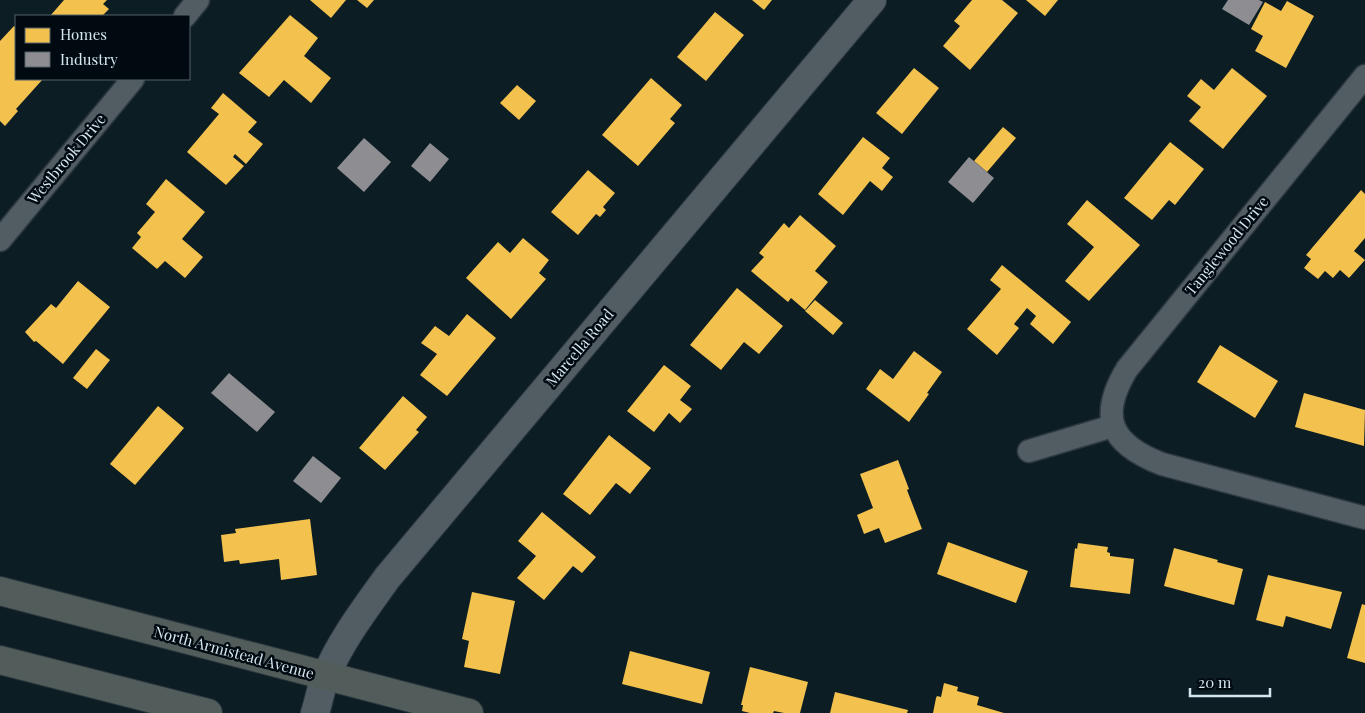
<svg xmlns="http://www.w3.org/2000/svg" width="1365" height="713" viewBox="0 0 1365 713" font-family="'Playfair Display',serif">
<rect width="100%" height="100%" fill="#0c1d24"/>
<g fill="#f2c14e">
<path d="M 64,0 L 107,0 L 103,4 L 109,9 L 102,16 L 50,16 Z"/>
<path d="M 310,0 L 346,0 L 331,18 Z"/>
<path d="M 357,0 L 374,0 L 367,8 Z"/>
<path d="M 752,0 L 772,0 L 764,10 Z"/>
<path d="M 972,0 L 1002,0 L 1018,13 L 970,70 L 943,46 L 960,26 L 954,21 Z"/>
<path d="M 1026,0 L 1058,0 L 1045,16 Z"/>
<path d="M 1287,1 L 1314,16 L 1286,68 L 1255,51 L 1263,36 L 1251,29 L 1265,2 L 1281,11 Z"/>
<path d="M 715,12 L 744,35 L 706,81 L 677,57 Z"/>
<path d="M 290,15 L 318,38 L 304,56 L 331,78 L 311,103 L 284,80 L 269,97 L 239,73 Z"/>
<path d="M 14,26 L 16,28 L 16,79 L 43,79 L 16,109 L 18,111 L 5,126 L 0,121 L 0,41 Z"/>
<path d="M 914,68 L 939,88 L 902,134 L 876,113 Z"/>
<path d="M 1232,68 L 1267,96 L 1223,149 L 1189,121 L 1201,107 L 1187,96 L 1201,79 L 1214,90 Z"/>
<path d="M 651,78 L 682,105 L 670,119 L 675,123 L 638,166 L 602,135 Z"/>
<path d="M 517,85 L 536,101 L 519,120 L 500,103 Z"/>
<path d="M 223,93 L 257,122 L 248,132 L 263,144 L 246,164 L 235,154 L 233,157 L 244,166 L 226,185 L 187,152 L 219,114 L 211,108 Z"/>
<path d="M 1003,127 L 1016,138 L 987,172 L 974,161 Z"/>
<path d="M 863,137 L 890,158 L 882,168 L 893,177 L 882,191 L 870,181 L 843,215 L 818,194 Z"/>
<path d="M 1170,142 L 1204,169 L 1175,205 L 1169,200 L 1152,220 L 1124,198 Z"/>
<path d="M 588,170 L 615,193 L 603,207 L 606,210 L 600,217 L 596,214 L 578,235 L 551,212 Z"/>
<path d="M 166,179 L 205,212 L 182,239 L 203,257 L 185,278 L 165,261 L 157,269 L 132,248 L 141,237 L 137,233 L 155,212 L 146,204 Z"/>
<path d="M 1361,190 L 1365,194 L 1365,238 L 1354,251 L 1365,260 L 1349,278 L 1340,270 L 1333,278 L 1325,271 L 1318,279 L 1304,268 L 1311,259 L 1306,255 Z"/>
<path d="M 1087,200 L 1140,245 L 1089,301 L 1065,281 L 1094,247 L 1067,224 Z"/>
<path d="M 800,215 L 836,246 L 815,271 L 828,282 L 805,310 L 791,298 L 788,302 L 751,271 L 764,257 L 759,253 L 784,223 L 789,228 Z"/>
<path d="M 523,238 L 549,260 L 539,273 L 546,279 L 511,319 L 466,278 L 498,242 L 510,253 Z"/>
<path d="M 1002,265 L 1071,322 L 1053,344 L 1030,324 L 1036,316 L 1027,308 L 1014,324 L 1019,328 L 997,355 L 967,329 L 1001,289 L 990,280 Z"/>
<path d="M 78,281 L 110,307 L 63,364 L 36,341 L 34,342 L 25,332 L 51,304 L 56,308 Z"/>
<path d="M 737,288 L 783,326 L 759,354 L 744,342 L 721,370 L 690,345 Z"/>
<path d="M 815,300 L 843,323 L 833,335 L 805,311 Z"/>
<path d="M 467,314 L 496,338 L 447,396 L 420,375 L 437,354 L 421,343 L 435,326 L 449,336 Z"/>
<path d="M 1220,345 L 1278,381 L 1255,418 L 1197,382 Z"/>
<path d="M 96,349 L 110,360 L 87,389 L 73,378 Z"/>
<path d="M 914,351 L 942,372 L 927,393 L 929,394 L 909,422 L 866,389 L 880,369 L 893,379 Z"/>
<path d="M 664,365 L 691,386 L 680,400 L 692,409 L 680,423 L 669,413 L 654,432 L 627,411 Z"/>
<path d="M 1304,393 L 1365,410 L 1364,446 L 1295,427 Z"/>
<path d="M 403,396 L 427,417 L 416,430 L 419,432 L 385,470 L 359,448 Z"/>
<path d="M 158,406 L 184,428 L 135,485 L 110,464 Z"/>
<path d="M 609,435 L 651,468 L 630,494 L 616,483 L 590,515 L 563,494 Z"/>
<path d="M 898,460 L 909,489 L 907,490 L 922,529 L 885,543 L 879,528 L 864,534 L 857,515 L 873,508 L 860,474 Z"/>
<path d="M 542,512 L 596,557 L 582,573 L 573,566 L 544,600 L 517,578 L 536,556 L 518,541 Z"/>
<path d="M 310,519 L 317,575 L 281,580 L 279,559 L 240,564 L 239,560 L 224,562 L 221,535 L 236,533 L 235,529 Z"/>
<path d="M 948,542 L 1028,571 L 1016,603 L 937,574 Z"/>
<path d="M 1078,543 L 1108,547 L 1107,552 L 1110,553 L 1110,556 L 1134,559 L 1130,594 L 1070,587 L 1075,548 L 1077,549 Z"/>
<path d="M 1174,548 L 1218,560 L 1217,562 L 1243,569 L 1234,605 L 1164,586 Z"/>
<path d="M 1268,575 L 1342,592 L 1331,629 L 1286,616 L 1283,627 L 1256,620 Z"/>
<path d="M 472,592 L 515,601 L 500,674 L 464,667 L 469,641 L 462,639 Z"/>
<path d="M 1362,604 L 1365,605 L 1365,663 L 1347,658 Z"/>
<path d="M 630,651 L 710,672 L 702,704 L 622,684 Z"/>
<path d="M 750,667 L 808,682 L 800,713 L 784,713 L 774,711 L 773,713 L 750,713 L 742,711 L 743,705 L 741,705 Z"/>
<path d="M 944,683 L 958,687 L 957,691 L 979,697 L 977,705 L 1004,713 L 933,713 L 936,698 L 937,696 L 941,697 Z"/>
<path d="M 835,692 L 908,710 L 907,713 L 830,713 Z"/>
</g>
<g fill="#8d8d92">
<path d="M 1228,0 L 1259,0 L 1263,2 L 1249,25 L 1222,9 Z"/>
<path d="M 364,138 L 391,162 L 364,192 L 337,168 Z"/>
<path d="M 430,143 L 449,159 L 430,182 L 411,166 Z"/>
<path d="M 969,157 L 994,178 L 973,203 L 948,182 Z"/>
<path d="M 229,373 L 275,412 L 257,432 L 211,393 Z"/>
<path d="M 313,456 L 341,478 L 321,503 L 293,481 Z"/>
</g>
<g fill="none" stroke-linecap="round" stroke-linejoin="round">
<g stroke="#2e393f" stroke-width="25">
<g id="minor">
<path d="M 185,16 L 198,0"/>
<path d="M 1365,76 L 1127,369 C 1098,417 1110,444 1162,464 L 1365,518"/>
<path d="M 0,240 L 133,79"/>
<path d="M 1029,451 L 1113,426"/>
</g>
</g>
<g stroke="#2e393f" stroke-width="30">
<path id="tertiary" d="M 315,713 C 319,701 321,687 326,676 C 341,640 365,609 387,578 L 872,0"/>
</g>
<g stroke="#2e393f" stroke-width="30">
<g id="primary">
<path d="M 0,591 L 469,713"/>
<path d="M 0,660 L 208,713"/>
</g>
</g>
<use href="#minor" stroke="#515d62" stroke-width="22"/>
<use href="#tertiary" stroke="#515d62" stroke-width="28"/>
<use href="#primary" stroke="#525d5b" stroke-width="28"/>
</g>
<g text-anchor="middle" stroke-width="5" stroke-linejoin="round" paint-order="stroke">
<g font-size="15" fill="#d4e6ee" stroke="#010a10">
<text transform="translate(67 159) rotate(-50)" y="5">Westbrook Drive</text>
<text transform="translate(1227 246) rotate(-51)" y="5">Tanglewood Drive</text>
<text transform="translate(580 348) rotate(-50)" y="5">Marcella Road</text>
<text transform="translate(234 653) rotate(15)" y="5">North Armistead Avenue</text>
</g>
</g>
<rect x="15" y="15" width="175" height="65" fill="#010a10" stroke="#556269"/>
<rect x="25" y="28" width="25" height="15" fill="#f2c14e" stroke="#556269"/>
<text x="60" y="40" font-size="15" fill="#d4e6ee">Homes</text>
<rect x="25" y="52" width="25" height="15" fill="#8d8d92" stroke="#556269"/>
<text x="60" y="65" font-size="15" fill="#d4e6ee">Industry</text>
<path d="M1190 688v8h80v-8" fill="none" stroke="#d4e6ee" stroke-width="2.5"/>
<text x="1198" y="688" font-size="15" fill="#d4e6ee" stroke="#010a10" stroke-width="4" paint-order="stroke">20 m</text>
</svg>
